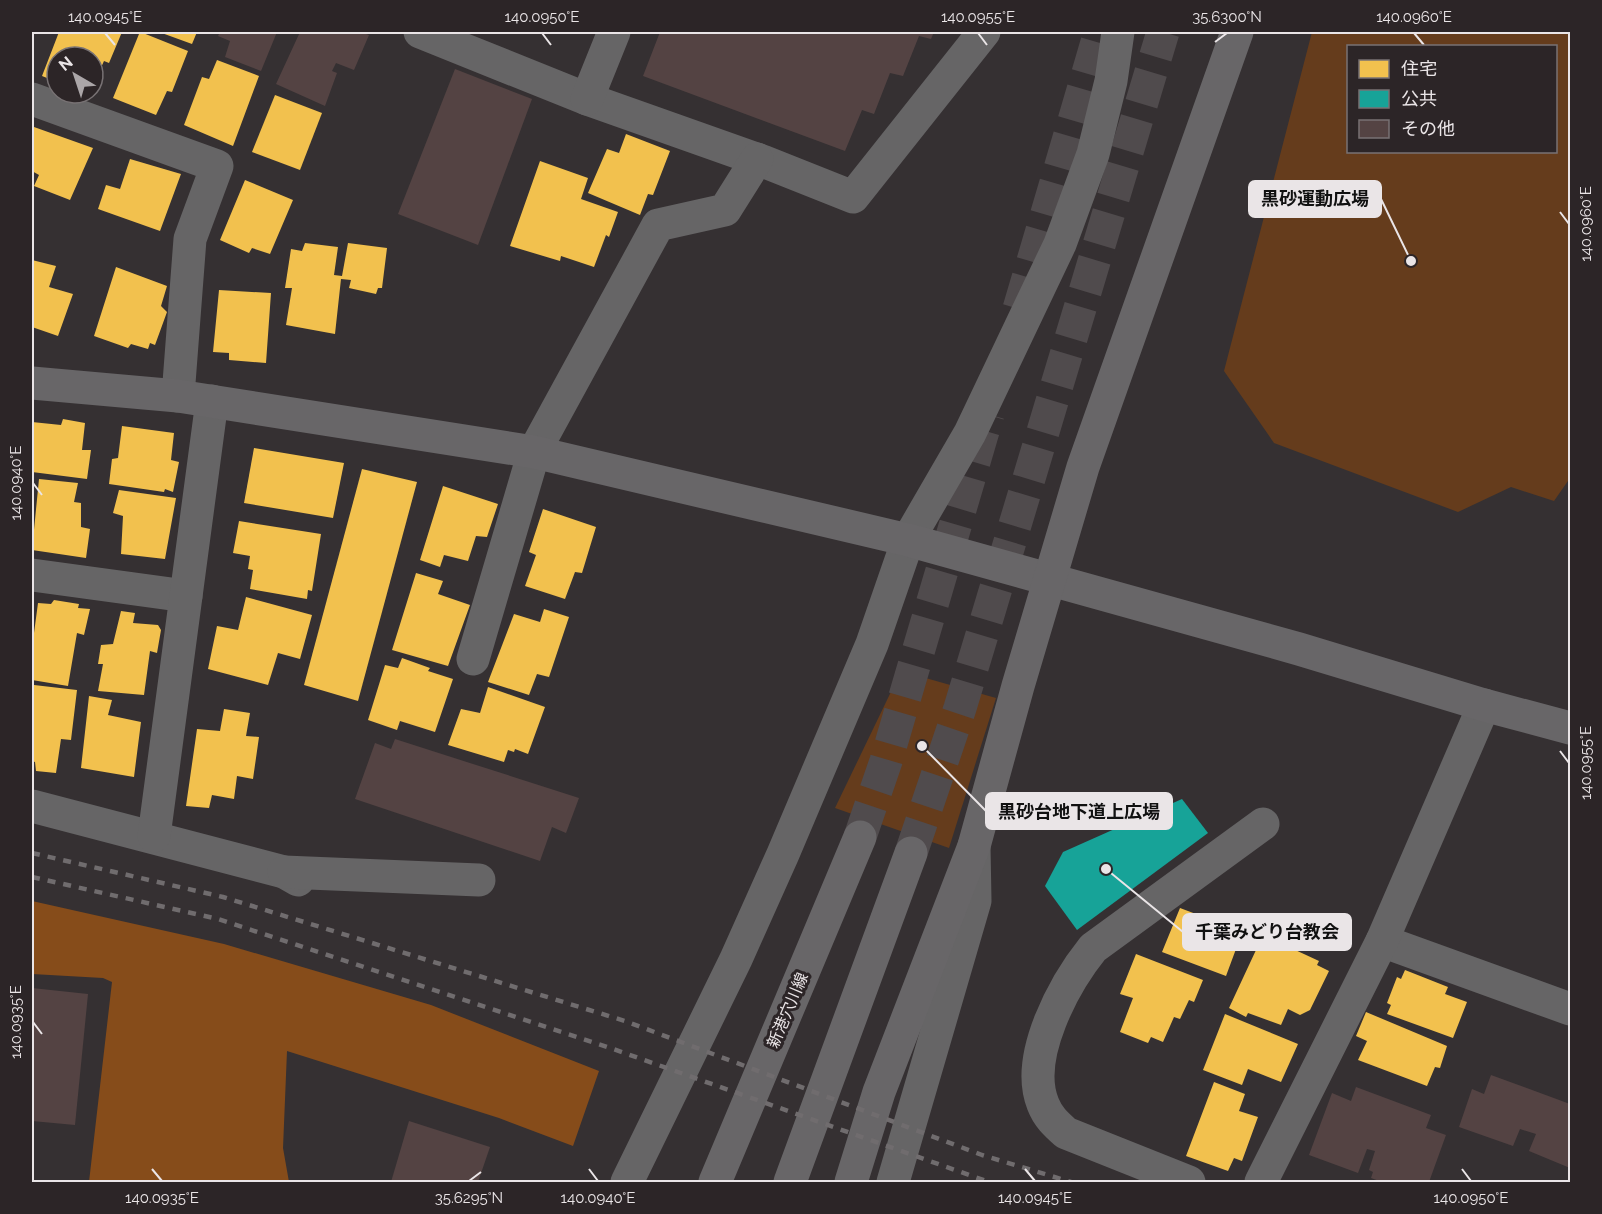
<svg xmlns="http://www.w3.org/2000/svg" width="1602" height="1214" viewBox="0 0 1602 1214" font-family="Raleway,'Noto Sans JP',sans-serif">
<rect width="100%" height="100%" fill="#353032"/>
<g fill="#653c1c" fill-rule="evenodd">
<path d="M 1312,32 L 1570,32 L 1570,478 L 1554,501 L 1511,487 L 1458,512 L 1274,443 L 1224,371 ZM 1348,46 L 1556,46 L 1556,152 L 1348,152 Z"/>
<path d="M 901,671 L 996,698 L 949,848 L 835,808 Z"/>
</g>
<path fill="#864c1a" d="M 32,901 L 224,944 L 431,1005 L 599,1071 L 573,1146 L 499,1118 L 287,1051 L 283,1148 L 289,1182 L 89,1182 L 112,982 L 103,978 L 32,974 Z"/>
<g fill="#f2c14e">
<path d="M 59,32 L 122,32 L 109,63 L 104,61 L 93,85 L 93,57 L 57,57 L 57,82 L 42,76 Z"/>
<path d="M 159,32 L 197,32 L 192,44 Z"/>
<path d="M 143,33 L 188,51 L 172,92 L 167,91 L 156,115 L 113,98 L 139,34 Z"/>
<path d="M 217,60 L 259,76 L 233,146 L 184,125 L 202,77 L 209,79 Z"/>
<path d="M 275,95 L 322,113 L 300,170 L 252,152 Z"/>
<path d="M 34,127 L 93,148 L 70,200 L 34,186 L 39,175 L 32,171 L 32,134 Z"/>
<path d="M 626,134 L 670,151 L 653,195 L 648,194 L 640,215 L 588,193 L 607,149 L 619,153 Z"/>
<path d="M 130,159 L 181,174 L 160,231 L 98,209 L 106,185 L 120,189 Z"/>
<path d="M 540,161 L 588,178 L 581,199 L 618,212 L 609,237 L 606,235 L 594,267 L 561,256 L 560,261 L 510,246 Z"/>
<path d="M 245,180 L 293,200 L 270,254 L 252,248 L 249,253 L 220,240 Z"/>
<path d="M 305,243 L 338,247 L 334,275 L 342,276 L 348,243 L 387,248 L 382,288 L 378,288 L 376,294 L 349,288 L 351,280 L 341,279 L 335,334 L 286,325 L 292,288 L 285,288 L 291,249 L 302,251 Z"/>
<path d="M 32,260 L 56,266 L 49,287 L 73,294 L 58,336 L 32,327 Z"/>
<path d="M 116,267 L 167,286 L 161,306 L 167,312 L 155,345 L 150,343 L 148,349 L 131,344 L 128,348 L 94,336 Z"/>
<path d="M 219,290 L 271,293 L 266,363 L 229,360 L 229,353 L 213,352 Z"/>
<path d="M 63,419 L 85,423 L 82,450 L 91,450 L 87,479 L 32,472 L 32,422 L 61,425 Z"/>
<path d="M 122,426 L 174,433 L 171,460 L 179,462 L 173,492 L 165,489 L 164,492 L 109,484 L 112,459 L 118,458 Z"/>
<path d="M 254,448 L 344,463 L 333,518 L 244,503 Z"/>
<path d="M 362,469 L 417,482 L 358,701 L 304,685 Z"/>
<path d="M 39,479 L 78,483 L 74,502 L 81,503 L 81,527 L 90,529 L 86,558 L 32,550 Z"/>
<path d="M 443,486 L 498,504 L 487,537 L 476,536 L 468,561 L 444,555 L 440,567 L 420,560 Z"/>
<path d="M 119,490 L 176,498 L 165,559 L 121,554 L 123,516 L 113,513 Z"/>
<path d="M 543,509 L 596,527 L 582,573 L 575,572 L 565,599 L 525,586 L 536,555 L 529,552 Z"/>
<path d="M 239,521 L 321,534 L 312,591 L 308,590 L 307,599 L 250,589 L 253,570 L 248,569 L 250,556 L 233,553 Z"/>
<path d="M 416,573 L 443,581 L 438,594 L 470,605 L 448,666 L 392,650 Z"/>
<path d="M 246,597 L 312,615 L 300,659 L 278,653 L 268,685 L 208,669 L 217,626 L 238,630 Z"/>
<path d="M 54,600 L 79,604 L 78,608 L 90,609 L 84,635 L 77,633 L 68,686 L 32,680 L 32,648 L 38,603 L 51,604 Z"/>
<path d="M 544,609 L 569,617 L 549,677 L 537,674 L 529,695 L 488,682 L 514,614 L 540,622 Z"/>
<path d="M 121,611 L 135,613 L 133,623 L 158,625 L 161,630 L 157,653 L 150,651 L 144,695 L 98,691 L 103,664 L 98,664 L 101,645 L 113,644 Z"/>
<path d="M 402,658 L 430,668 L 428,671 L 453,679 L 435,732 L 400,721 L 397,730 L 368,720 L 385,665 L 398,668 Z"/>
<path d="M 34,685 L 77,690 L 71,740 L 61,739 L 56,773 L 36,771 L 35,762 L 32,761 Z"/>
<path d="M 488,687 L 545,707 L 528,754 L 515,749 L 514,752 L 508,750 L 504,762 L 448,745 L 461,709 L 480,713 Z"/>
<path d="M 89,696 L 112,700 L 108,715 L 141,722 L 134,777 L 81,768 Z"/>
<path d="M 224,709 L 250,713 L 246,736 L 259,737 L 253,779 L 237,776 L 234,799 L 212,795 L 209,808 L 186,806 L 197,729 L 220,731 Z"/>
<path d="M 1180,908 L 1249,934 L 1243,951 L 1236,949 L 1226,976 L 1162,952 Z"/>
<path d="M 1263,935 L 1319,961 L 1317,965 L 1329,971 L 1310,1010 L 1300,1015 L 1288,1009 L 1281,1025 L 1248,1013 L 1246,1017 L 1229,1008 Z"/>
<path d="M 1136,954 L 1203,980 L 1194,1002 L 1189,1000 L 1180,1019 L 1174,1017 L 1163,1042 L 1151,1037 L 1148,1043 L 1120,1032 L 1133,998 L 1120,994 Z"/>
<path d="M 1405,970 L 1448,987 L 1445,994 L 1467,1002 L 1453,1038 L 1387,1014 L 1391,1005 L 1387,1003 L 1397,977 L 1401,979 Z"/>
<path d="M 1366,1012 L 1447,1046 L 1440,1068 L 1435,1067 L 1427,1086 L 1358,1060 L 1367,1041 L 1356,1036 Z"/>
<path d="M 1225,1014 L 1298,1044 L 1281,1082 L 1248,1069 L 1242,1085 L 1203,1070 Z"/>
<path d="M 1214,1082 L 1245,1094 L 1239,1111 L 1258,1117 L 1242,1161 L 1234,1158 L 1228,1171 L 1186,1156 Z"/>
</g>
<path fill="#17a398" d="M 1182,799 L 1208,833 L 1077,930 L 1045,886 L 1063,852 Z"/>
<g fill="#544343">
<path d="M 220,32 L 277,32 L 261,71 L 225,57 L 230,41 L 218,36 Z"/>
<path d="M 300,32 L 360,32 L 369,35 L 354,70 L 336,63 L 332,71 L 337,73 L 325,106 L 276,84 Z"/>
<path d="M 660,32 L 934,32 L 931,39 L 919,36 L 903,76 L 890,73 L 874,114 L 862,110 L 845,151 L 643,76 Z"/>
<path d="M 455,69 L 532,99 L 478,245 L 398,214 Z"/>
<path d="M 395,739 L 579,798 L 566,833 L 552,827 L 540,861 L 355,799 L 375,743 L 391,749 Z"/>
<path d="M 32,988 L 88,994 L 75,1125 L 32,1121 Z"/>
<path d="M 1491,1075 L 1570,1104 L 1570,1168 L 1529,1151 L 1536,1134 L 1520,1129 L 1513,1146 L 1459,1127 L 1472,1089 L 1484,1094 Z"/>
<path d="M 1356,1087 L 1431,1115 L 1426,1128 L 1446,1135 L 1429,1182 L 1382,1182 L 1371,1178 L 1373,1172 L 1369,1170 L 1375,1151 L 1367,1149 L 1358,1173 L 1309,1155 L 1332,1093 L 1351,1101 Z"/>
<path d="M 409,1121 L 490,1147 L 478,1182 L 391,1182 Z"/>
</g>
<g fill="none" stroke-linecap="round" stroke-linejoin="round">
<g stroke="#504b4d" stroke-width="33" stroke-dasharray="33 16" stroke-linecap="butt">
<path d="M 1019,309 L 1100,32"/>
<path d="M 860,837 L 886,761 L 988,414"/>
<path d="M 911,853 L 960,708 L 1163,32"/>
</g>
<g stroke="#666566" stroke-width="33">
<path d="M 420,32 L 587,99 L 765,162 L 853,197 L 984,32"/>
<path d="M 32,99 L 217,166 L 190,239 L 178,396"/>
<path d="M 587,99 L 614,32"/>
<path d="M 32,575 L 186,596"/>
<path d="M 473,659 L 534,452 L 658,225 L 725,210 L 757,159"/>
<path d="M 32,806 L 284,872 L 298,880"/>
<path d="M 154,836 L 212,401"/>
<path d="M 284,872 L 479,880"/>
<path d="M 1382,941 L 1570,1009"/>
<path d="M 627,1182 L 736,959 L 783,854 L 872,644 L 908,540 L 970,433 L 1060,244 L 1093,154 L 1111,81 L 1118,32"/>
<path d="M 893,1182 L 975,901 L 974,846"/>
<path d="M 1189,1182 L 1066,1133 C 1056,1124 1048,1117 1043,1104 C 1024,1057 1064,984 1093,948 L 1263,824"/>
<path d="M 1261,1182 L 1382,941 L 1484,705"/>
</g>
<g stroke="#686668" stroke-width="33">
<path d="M 32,383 L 178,396 L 534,452 L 908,540 L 1299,649 L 1484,705 L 1570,728"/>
<path d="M 715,1182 L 860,837"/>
<path d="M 790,1182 L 911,853"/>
<path d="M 851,1182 L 879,1092 L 974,846 L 1018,686 L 1083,467 L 1237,32"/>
</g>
<g stroke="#706c6e" stroke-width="4.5" stroke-dasharray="8 8" stroke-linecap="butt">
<path d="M 32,853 L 223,897 L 625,1021 L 982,1155 L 1071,1182"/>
<path d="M 32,877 L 218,919 L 613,1049 L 989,1182"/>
</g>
</g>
<path fill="none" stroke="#eae5e7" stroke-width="2" d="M 105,33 L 115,45M 542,33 L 551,45M 978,33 L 987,45M 1414,33 L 1424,45M 1215,42 L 1227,33M 1560,212 L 1569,224M 33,483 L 42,495M 1560,751 L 1569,763M 33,1022 L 42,1034M 152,1169 L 162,1181M 589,1169 L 598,1181M 1025,1169 L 1035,1181M 1462,1169 L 1471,1181M 469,1181 L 481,1172"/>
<g text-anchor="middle" stroke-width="6" stroke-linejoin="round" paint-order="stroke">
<g font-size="16" fill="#eae5e7" stroke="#2c2527">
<text transform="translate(787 1010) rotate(-67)" y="6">新港穴川線</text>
</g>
</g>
<path fill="none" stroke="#eae5e7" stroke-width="2" d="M1411 261L1381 199M922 746L986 811M1106 869L1183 932"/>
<g fill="#eae5e7" stroke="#2c2527" stroke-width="2">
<circle cx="1411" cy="261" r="6"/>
<circle cx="922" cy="746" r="6"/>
<circle cx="1106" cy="869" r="6"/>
</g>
<g fill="#eae5e7" stroke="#eae5e7" stroke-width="2">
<rect x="1249" y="181" width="132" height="36" rx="6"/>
<rect x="986" y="793" width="186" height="36" rx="6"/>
<rect x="1183" y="914" width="168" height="36" rx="6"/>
</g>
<g font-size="18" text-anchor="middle" font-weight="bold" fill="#111">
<text x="1315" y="205">黒砂運動広場</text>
<text x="1079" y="818">黒砂台地下道上広場</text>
<text x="1267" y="938">千葉みどり台教会</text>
</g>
<rect width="1602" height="1214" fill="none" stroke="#2c2527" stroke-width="66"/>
<rect x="1347" y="45" width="210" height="108" fill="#2c2527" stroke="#787274" stroke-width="1.5"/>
<rect x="1359" y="60" width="30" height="18" fill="#f2c14e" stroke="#787274" stroke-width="1.5"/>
<text x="1401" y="75" font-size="18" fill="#eae5e7">住宅</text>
<rect x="1359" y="90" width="30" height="18" fill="#17a398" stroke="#787274" stroke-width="1.5"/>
<text x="1401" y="105" font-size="18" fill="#eae5e7">公共</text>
<rect x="1359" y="120" width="30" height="18" fill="#544343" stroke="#787274" stroke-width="1.5"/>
<text x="1401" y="135" font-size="18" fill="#eae5e7">その他</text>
<g transform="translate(75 75) rotate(321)"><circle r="28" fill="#2c2527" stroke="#787274" stroke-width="1.5"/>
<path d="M0-4.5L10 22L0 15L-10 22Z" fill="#aba6a8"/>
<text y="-9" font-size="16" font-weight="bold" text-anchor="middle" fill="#eae5e7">N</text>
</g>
<rect x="33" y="33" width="1536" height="1148" fill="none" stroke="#eae5e7" stroke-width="2"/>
<g font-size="15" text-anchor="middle" fill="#eae5e7">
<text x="105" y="22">140.0945°E</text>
<text x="542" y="22">140.0950°E</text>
<text x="978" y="22">140.0955°E</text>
<text x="1227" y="22">35.6300°N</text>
<text x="1414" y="22">140.0960°E</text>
<text transform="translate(1586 224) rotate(-90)" y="5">140.0960°E</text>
<text transform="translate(16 483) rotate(-90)" y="5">140.0940°E</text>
<text transform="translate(1586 763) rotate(-90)" y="5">140.0955°E</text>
<text transform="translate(16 1022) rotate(-90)" y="5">140.0935°E</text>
<text x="162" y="1203">140.0935°E</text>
<text x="469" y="1203">35.6295°N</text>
<text x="598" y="1203">140.0940°E</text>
<text x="1035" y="1203">140.0945°E</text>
<text x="1471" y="1203">140.0950°E</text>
</g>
</svg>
